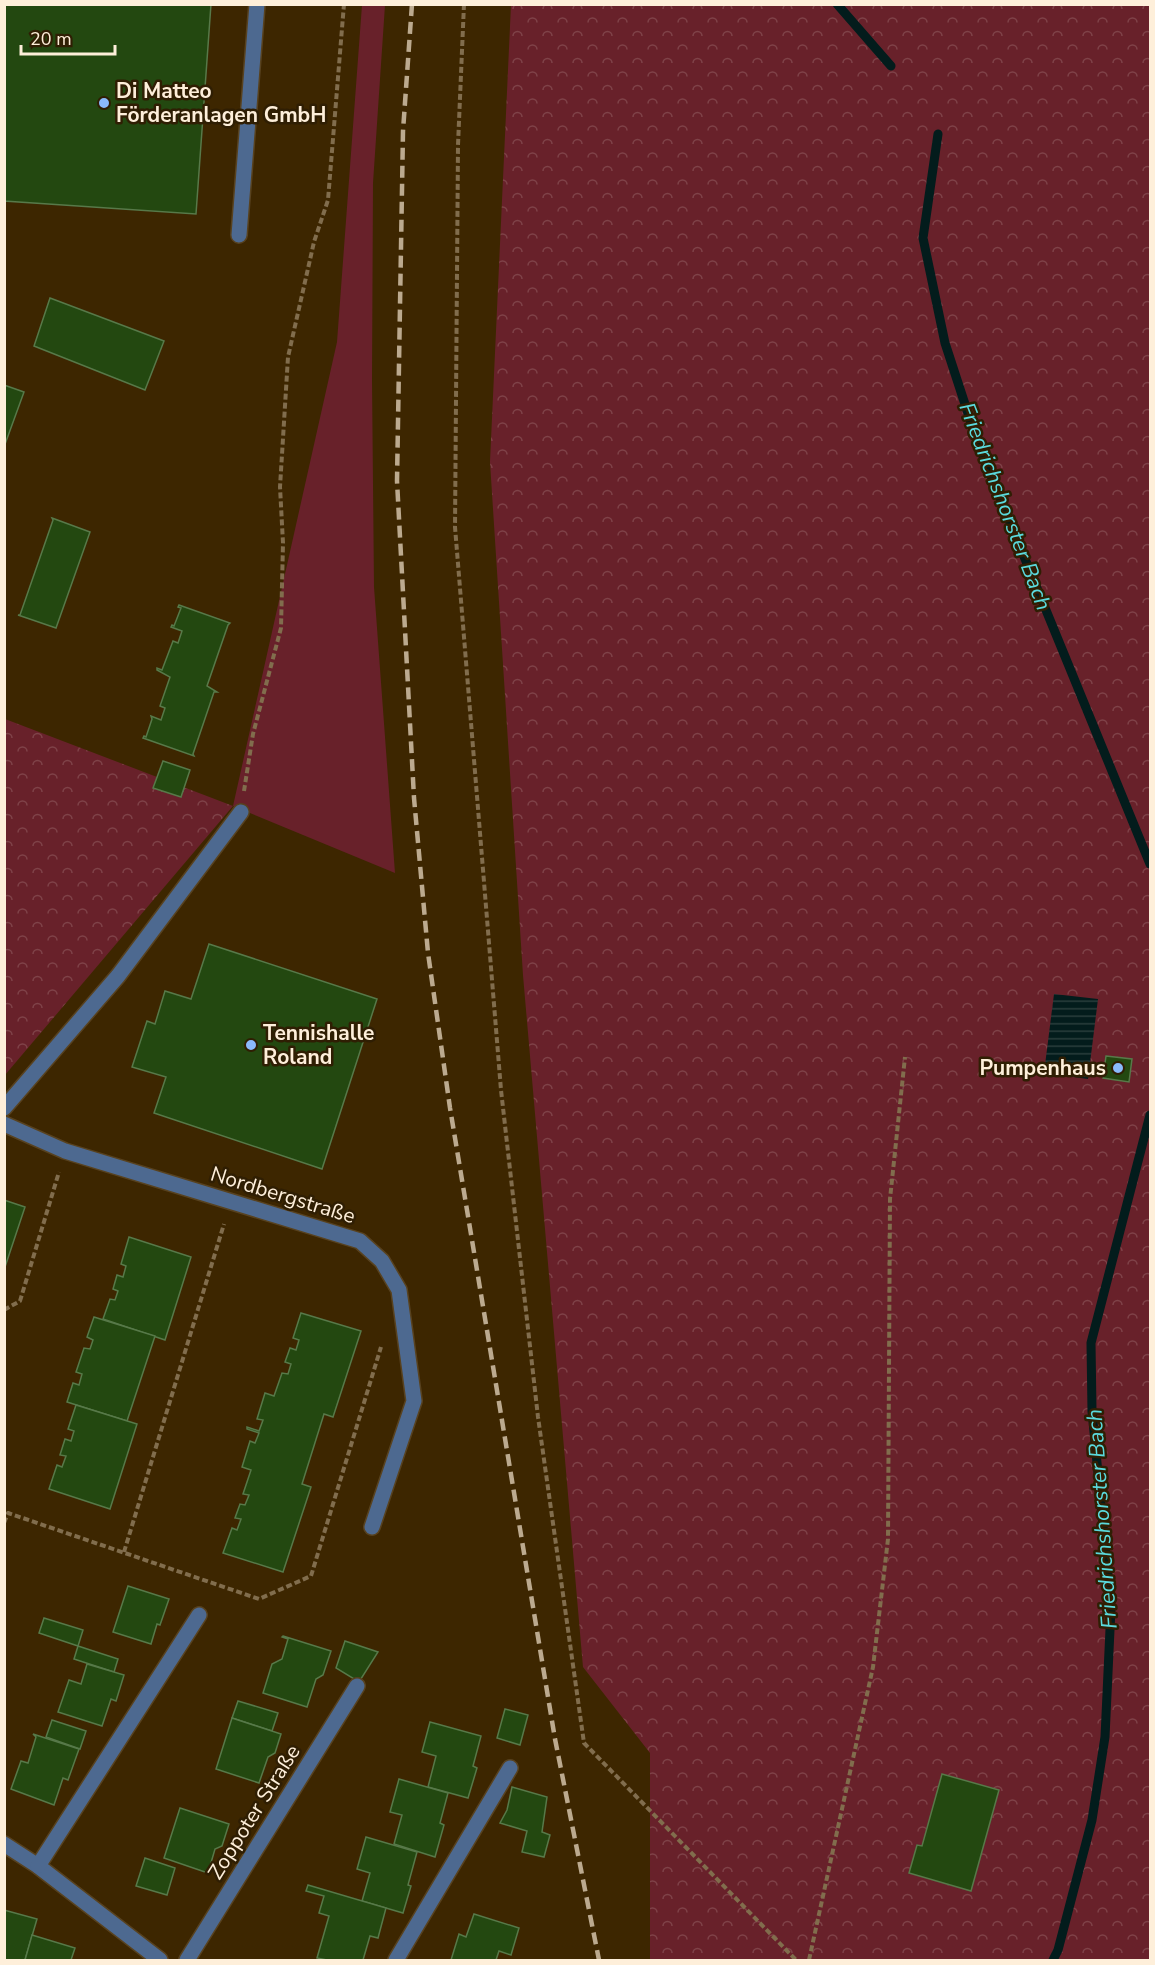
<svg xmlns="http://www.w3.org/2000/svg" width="1155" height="1965" viewBox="0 0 1155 1965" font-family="'Nunito Sans',sans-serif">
<defs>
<pattern id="forest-crowns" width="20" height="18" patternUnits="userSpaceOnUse" patternTransform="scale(1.5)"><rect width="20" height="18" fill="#68212a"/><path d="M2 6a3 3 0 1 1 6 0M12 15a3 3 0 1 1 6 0" fill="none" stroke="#7f4248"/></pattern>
<pattern id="water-rules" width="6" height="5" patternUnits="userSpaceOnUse" patternTransform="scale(1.5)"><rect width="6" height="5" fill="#031c1c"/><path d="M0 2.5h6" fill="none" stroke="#293d3c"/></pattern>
</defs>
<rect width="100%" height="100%" fill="#3d2600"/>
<path fill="#68212a" d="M 362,5 L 385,5 L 373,183 L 372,380 L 374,587 L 395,873 L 233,806 L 337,342 Z"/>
<g fill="url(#forest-crowns)">
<path d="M 511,5 L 1150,5 L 1150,1960 L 650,1960 L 650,1753 L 583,1667 L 523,975 L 490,462 Z"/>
<path d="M 5,719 L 233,806 L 5,1075 Z"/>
</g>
<path fill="url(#water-rules)" d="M 1054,994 L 1098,999 L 1088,1079 L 1044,1073 Z"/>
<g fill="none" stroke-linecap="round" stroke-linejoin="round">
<g stroke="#031c1c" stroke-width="9">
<path d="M 837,4 L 891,66"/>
<path d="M 938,134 L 923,238 L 945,343 L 978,444 L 1150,864"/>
<path d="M 1053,1960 L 1058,1950 L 1092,1820 L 1105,1737 L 1111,1608 L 1092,1411 L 1091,1343 L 1150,1115"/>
</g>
</g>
<g fill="#234810" stroke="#577949" stroke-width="1.5">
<path d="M 4,4 L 211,4 L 196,214 L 4,201 Z"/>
<path d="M 50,298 L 164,341 L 145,390 L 34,346 Z"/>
<path d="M 4,385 L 24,392 L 4,447 Z"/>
<path d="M 52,518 L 90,532 L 56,628 L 18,615 L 20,615 L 53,520 Z"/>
<path d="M 179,605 L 230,623 L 228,625 L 207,686 L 217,692 L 214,692 L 193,754 L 194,756 L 143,738 L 144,736 L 146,737 L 152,719 L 151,716 L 161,720 L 165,708 L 160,706 L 170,677 L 157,670 L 157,668 L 162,670 L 173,641 L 178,643 L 182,631 L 171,627 L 172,625 L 174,626 L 181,608 L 178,607 Z"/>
<path d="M 163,761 L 190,770 L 181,797 L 153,788 Z"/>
<path d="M 209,944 L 377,999 L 322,1169 L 154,1113 L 166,1077 L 132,1067 L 147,1021 L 155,1024 L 165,991 L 191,999 Z"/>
<path d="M 1106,1056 L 1132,1059 L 1129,1082 L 1103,1078 Z"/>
<path d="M 4,1200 L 25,1207 L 4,1270 Z"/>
<path d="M 129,1237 L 191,1257 L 165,1340 L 103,1319 L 110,1299 L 115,1300 L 118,1291 L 113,1289 L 117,1275 L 123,1277 L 126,1266 L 121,1264 Z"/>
<path d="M 301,1313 L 361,1331 L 333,1417 L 324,1414 L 302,1484 L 311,1487 L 283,1572 L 223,1553 L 232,1528 L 237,1530 L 241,1519 L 235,1518 L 240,1504 L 245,1505 L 249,1495 L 243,1494 L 251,1470 L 242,1467 L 250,1441 L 255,1443 L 259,1433 L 247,1429 L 247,1427 L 259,1431 L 263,1420 L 257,1419 L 265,1393 L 274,1396 L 282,1373 L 288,1374 L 291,1364 L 285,1362 L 290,1348 L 296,1350 L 299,1340 L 293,1338 Z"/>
<path d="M 94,1317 L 155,1336 L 127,1421 L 67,1402 L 73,1383 L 79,1385 L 82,1374 L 76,1372 L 84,1348 L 90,1349 L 93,1340 L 87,1337 Z"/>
<path d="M 76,1405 L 137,1424 L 110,1509 L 49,1489 L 57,1465 L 62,1467 L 66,1456 L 60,1455 L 65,1439 L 71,1441 L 74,1431 L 68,1429 Z"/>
<path d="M 128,1586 L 169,1599 L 160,1625 L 157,1624 L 151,1644 L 113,1632 Z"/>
<path d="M 44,1618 L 83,1630 L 78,1646 L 39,1633 Z"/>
<path d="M 283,1636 L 331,1651 L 323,1675 L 316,1679 L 307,1707 L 263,1693 L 272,1664 L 282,1659 L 288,1639 L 282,1637 Z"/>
<path d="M 345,1641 L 378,1652 L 359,1682 L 336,1668 Z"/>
<path d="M 78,1646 L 118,1659 L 114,1672 L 74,1659 Z"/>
<path d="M 87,1664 L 124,1675 L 116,1701 L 111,1699 L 102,1726 L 58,1712 L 69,1680 L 81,1684 Z"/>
<path d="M 238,1701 L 278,1713 L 272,1731 L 232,1718 Z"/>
<path d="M 505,1709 L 528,1715 L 520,1745 L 497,1738 Z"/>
<path d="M 232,1718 L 281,1734 L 275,1753 L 268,1757 L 259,1783 L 216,1769 Z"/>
<path d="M 52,1720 L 86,1731 L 80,1749 L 46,1737 Z"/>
<path d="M 430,1722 L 481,1736 L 473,1766 L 477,1768 L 468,1798 L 428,1787 L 436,1756 L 422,1752 Z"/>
<path d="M 33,1734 L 79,1749 L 68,1780 L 63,1778 L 54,1805 L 11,1789 L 21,1761 L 28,1763 L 36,1737 Z"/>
<path d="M 942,1774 L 999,1790 L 971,1891 L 909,1873 L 917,1845 L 922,1846 Z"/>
<path d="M 399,1779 L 448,1793 L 440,1823 L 444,1825 L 435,1857 L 394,1844 L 402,1815 L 390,1812 Z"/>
<path d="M 512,1787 L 547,1797 L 542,1832 L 550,1835 L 544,1857 L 522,1852 L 527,1831 L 500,1823 L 507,1810 Z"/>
<path d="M 180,1808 L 229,1824 L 222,1846 L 215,1849 L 208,1873 L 164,1858 Z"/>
<path d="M 366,1837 L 417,1852 L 408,1885 L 411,1886 L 403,1913 L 362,1901 L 370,1873 L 357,1869 Z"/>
<path d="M 145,1858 L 175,1868 L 167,1895 L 136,1886 Z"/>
<path d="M 308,1885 L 386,1908 L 378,1938 L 370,1936 L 363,1960 L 327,1960 L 317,1958 L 329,1916 L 319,1913 L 324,1896 L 306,1891 Z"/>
<path d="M 4,1910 L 37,1919 L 25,1960 L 4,1960 Z"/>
<path d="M 474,1914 L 519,1928 L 511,1955 L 499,1951 L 496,1960 L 451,1960 L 459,1934 L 466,1937 Z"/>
<path d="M 32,1935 L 75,1948 L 71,1960 L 25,1960 Z"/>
</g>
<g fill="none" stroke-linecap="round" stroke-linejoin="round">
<g stroke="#58421f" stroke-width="18">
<g id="service">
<path d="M 239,235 L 257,4"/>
<path d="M 4,1124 L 65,1151 L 360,1241 L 382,1261 L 399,1290 L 414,1401 L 372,1527"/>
</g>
</g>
<g stroke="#58421f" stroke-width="18">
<g id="minor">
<path d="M 4,1108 L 118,976 L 241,812"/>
<path d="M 4,1844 L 38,1866 L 160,1960"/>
<path d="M 38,1866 L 199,1615"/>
<path d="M 187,1960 L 357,1686"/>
<path d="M 396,1960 L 510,1768"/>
</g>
</g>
<g stroke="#816d4d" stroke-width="4" stroke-dasharray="6 3" stroke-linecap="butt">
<path d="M 464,4 L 458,145 L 455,527 L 501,1090 L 538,1417 L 584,1743 L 796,1960"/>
<path d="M 244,791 L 253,734 L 281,628 L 283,543 L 280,487 L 288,357 L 314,242 L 328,200 L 344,4"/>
<path d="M 4,1310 L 20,1301 L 59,1172"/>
<path d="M 4,1523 L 8,1513 L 259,1599 L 311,1576 L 381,1347"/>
<path d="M 124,1552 L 224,1224"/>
<path d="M 809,1960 L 873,1667 L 888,1539 L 890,1199 L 905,1057"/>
</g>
<use href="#service" stroke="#4d6990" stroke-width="15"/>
<use href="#minor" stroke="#4d6990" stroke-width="15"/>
<path stroke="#bcaa8f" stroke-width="4.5" stroke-dasharray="12 6" stroke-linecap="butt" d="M 412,4 L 403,131 L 397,481 L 414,798 L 428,953 L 450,1108 L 555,1739 L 599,1960"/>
</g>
<g fill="#8abafc" stroke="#2f1e03" stroke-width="2">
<circle cx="104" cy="103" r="6"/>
<circle cx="251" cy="1045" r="6"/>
<circle cx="1118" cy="1068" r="6"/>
</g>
<g text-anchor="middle" stroke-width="5" stroke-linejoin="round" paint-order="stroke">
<g font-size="21" font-weight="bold" fill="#feefda" stroke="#2f1e03" text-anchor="start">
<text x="116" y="98">Di Matteo<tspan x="116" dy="24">Förderanlagen GmbH</tspan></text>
<text x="263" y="1040">Tennishalle<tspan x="263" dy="24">Roland</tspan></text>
<text x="1106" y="1075" text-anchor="end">Pumpenhaus</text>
</g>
<g font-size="21" fill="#feefda" stroke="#2f1e03">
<text transform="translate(283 1195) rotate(17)" y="7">Nordbergstraße</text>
<text transform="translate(254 1812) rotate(-58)" y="7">Zoppoter Straße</text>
</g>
<g font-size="22" font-style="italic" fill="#5adadd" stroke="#2f1e03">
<text transform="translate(1006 506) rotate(69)" y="8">Friedrichshorster Bach</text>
<text transform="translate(1101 1519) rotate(-94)" y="8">Friedrichshorster Bach</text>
</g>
</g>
<rect width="1155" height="1965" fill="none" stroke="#feefda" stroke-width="12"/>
<path d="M21 45v9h94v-9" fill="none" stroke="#feefda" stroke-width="3"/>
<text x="30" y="45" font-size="18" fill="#feefda" stroke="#2f1e03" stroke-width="4.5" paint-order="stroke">20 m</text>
</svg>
